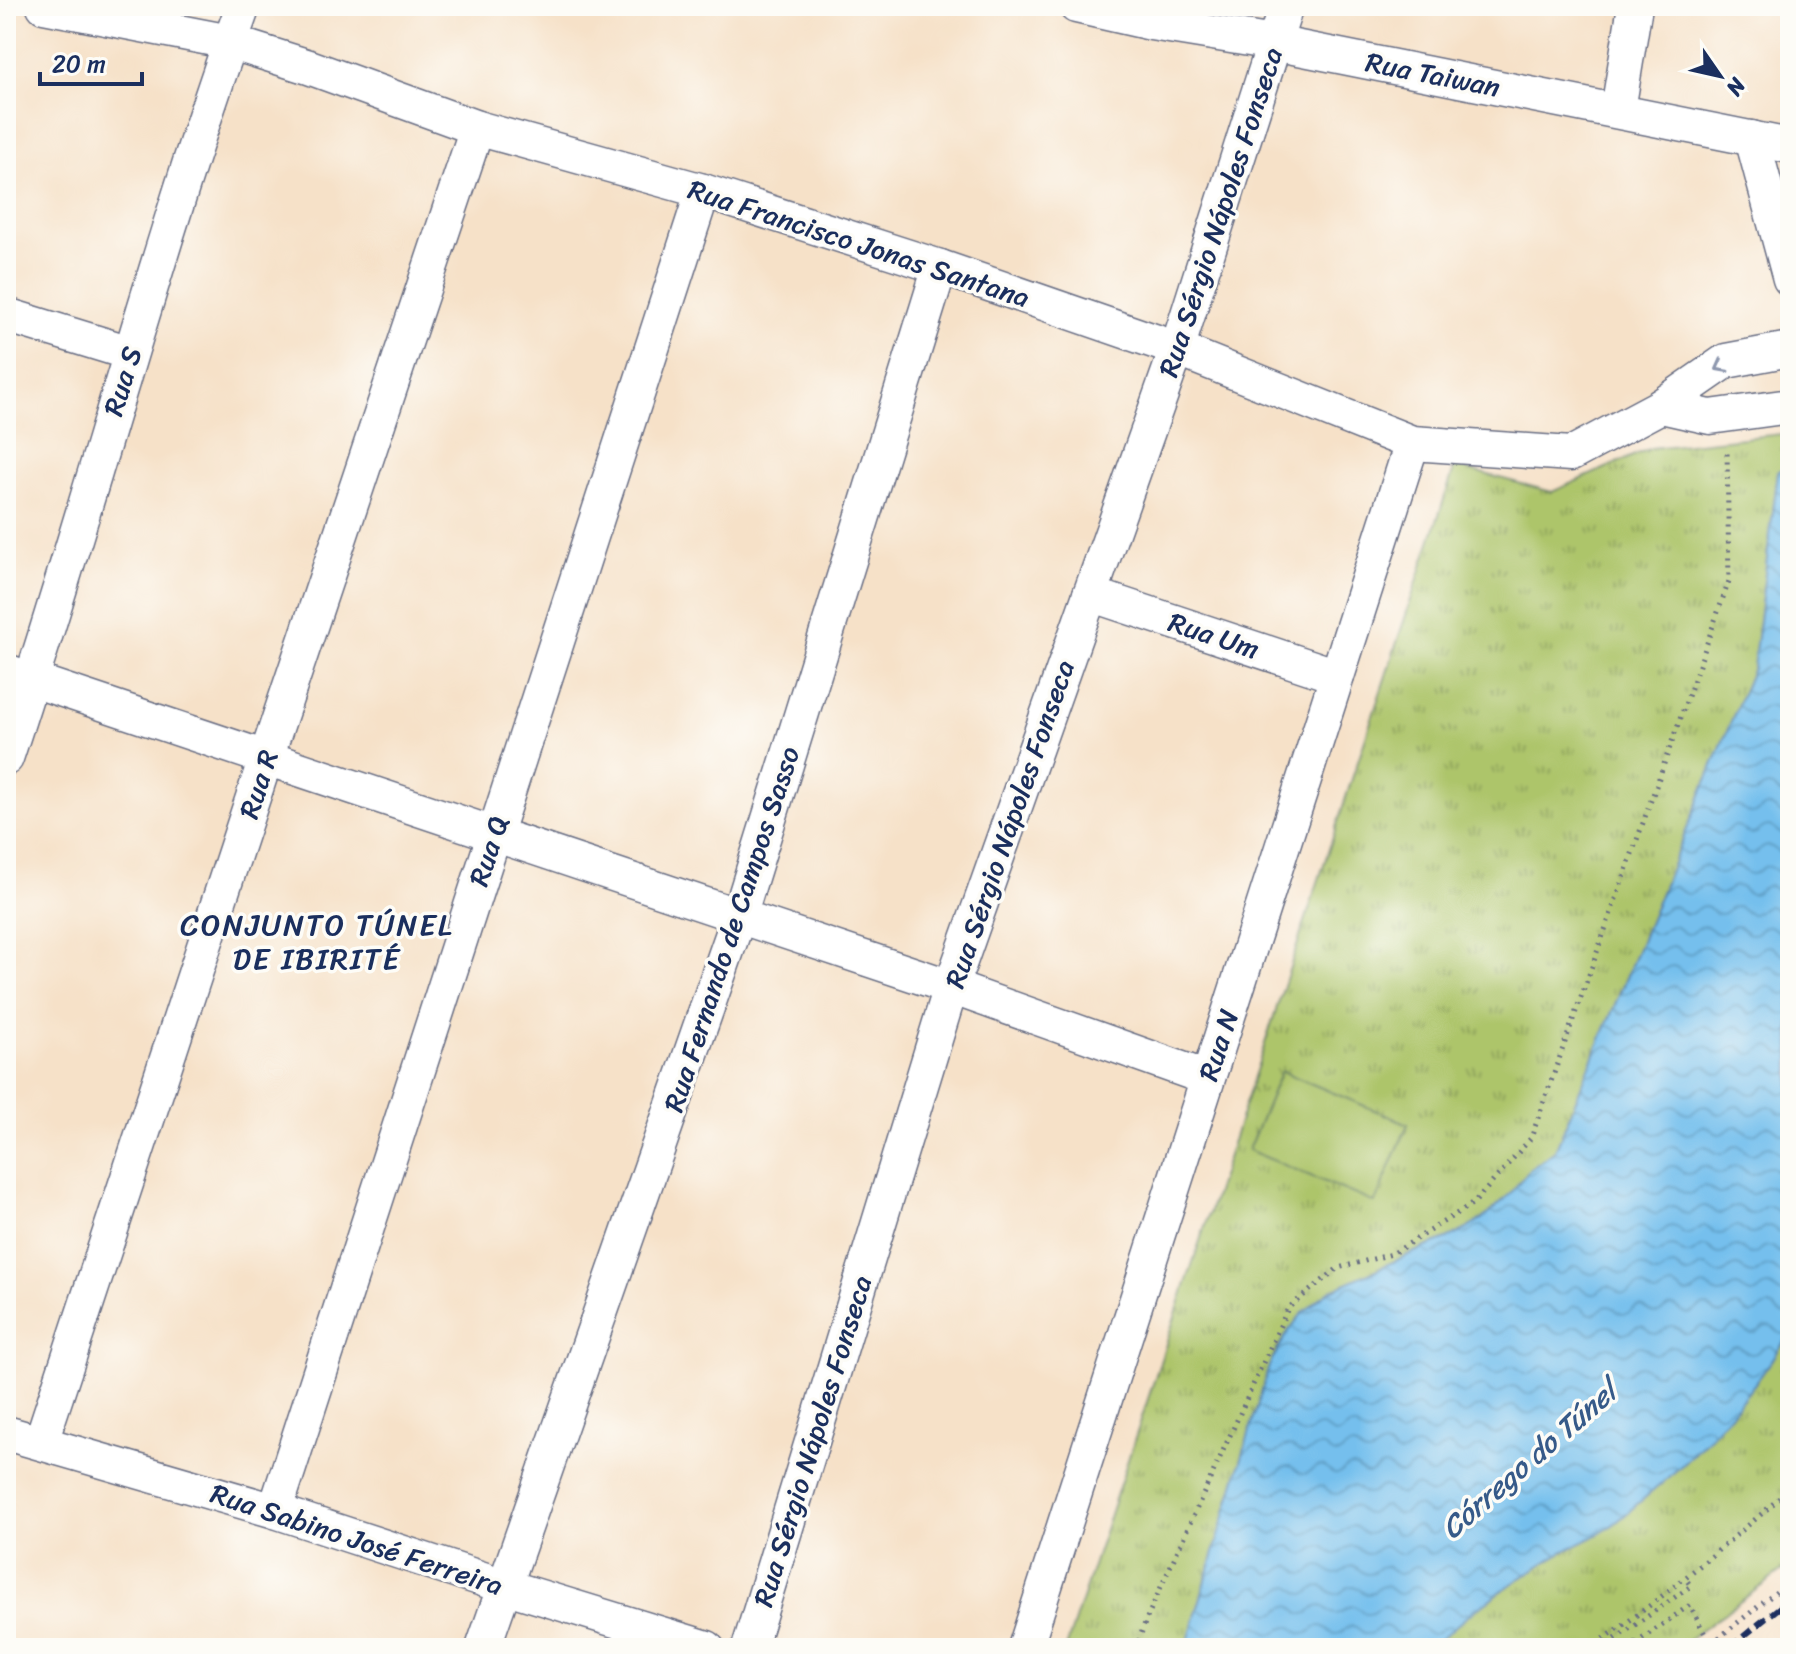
<svg xmlns="http://www.w3.org/2000/svg" width="1796" height="1654" viewBox="0 0 1796 1654" font-family="Sriracha,sans-serif">
<defs>
<pattern id="grass-tufts" width="24" height="20" patternUnits="userSpaceOnUse" patternTransform="scale(2)"><rect width="24" height="20" fill="#adc56b"/><path d="M3 7l-1-3M5 7V3M7 7l1-3M15 17l-1-3M17 17v-4M19 17l1-3" fill="none" stroke="#8ca05b"/></pattern>
<pattern id="water-waves" width="16" height="10" patternUnits="userSpaceOnUse" patternTransform="scale(2)"><rect width="16" height="10" fill="#74bfed"/><path d="M0 5q4-4 8 0t8 0" fill="none" stroke="#5e9cc3"/></pattern>
</defs>
<rect width="100%" height="100%" fill="#fdfcf7"/>
<filter id="ink" filterUnits="userSpaceOnUse"><feTurbulence type="fractalNoise" baseFrequency=".0125" numOctaves="2"/><feDisplacementMap in="SourceGraphic" scale="16" xChannelSelector="R" yChannelSelector="G"/><feConvolveMatrix kernelMatrix="1 2 1 2 8 2 1 2 1" color-interpolation-filters="sRGB"/></filter>
<filter id="wash" filterUnits="userSpaceOnUse"><feTurbulence type="fractalNoise" baseFrequency=".006" numOctaves="4" result="noise"/><feDisplacementMap in="SourceGraphic" scale="32" xChannelSelector="R" yChannelSelector="G"/><feGaussianBlur stdDeviation="1.8" result="paint"/><feColorMatrix in="noise" values="0 0 0 0 0 0 0 0 0 0 0 0 0 0 0 0 0 1.4 0 .05"/><feComposite in="paint" operator="in"/></filter>
<g filter="url(#wash)">
<rect width="100%" height="100%" fill="#f6e1c8"/>
<g fill="url(#grass-tufts)" stroke="#647a64" stroke-width="2">
<path d="M 1790,433 L 1790,463 L 1778,472 L 1753,668 L 1555,1151 L 1529,1170 L 1509,1195 L 1486,1216 L 1467,1229 L 1447,1239 L 1426,1247 L 1331,1290 L 1301,1315 L 1278,1347 L 1269,1366 L 1186,1648 L 1066,1648 L 1455,466 L 1552,492 L 1651,448 Z"/>
<path d="M 1790,1333 L 1790,1565 L 1677,1648 L 1431,1648 C 1469,1611 1514,1581 1559,1554 C 1575,1545 1593,1539 1608,1528 C 1618,1522 1627,1513 1636,1505 C 1696,1457 1749,1398 1790,1333 Z"/>
</g>
<path fill="#adc56b" stroke="#647a64" stroke-width="2" d="M 1281,1071 L 1408,1124 L 1375,1203 L 1248,1150 Z"/>
<path fill="url(#water-waves)" stroke="#4877a6" stroke-width="2" d="M 1790,463 L 1790,1333 C 1749,1398 1696,1457 1636,1505 C 1627,1513 1618,1522 1608,1528 C 1593,1539 1575,1545 1559,1554 C 1514,1581 1469,1611 1431,1648 L 1186,1648 L 1269,1366 L 1289,1330 L 1301,1315 L 1315,1302 L 1331,1290 L 1426,1247 L 1447,1239 L 1467,1229 L 1486,1216 L 1509,1195 L 1529,1170 L 1555,1151 L 1753,668 L 1778,472 Z"/>
</g>
<g filter="url(#ink)">
<g fill="none" stroke-linecap="round" stroke-linejoin="round">
<g stroke="#686d83" stroke-width="37">
<g id="street">
<path d="M 44,6 L 230,42 L 309,67 L 477,128 L 703,191 L 940,267 L 1177,349 L 1412,443 L 1571,454 L 1661,406 L 1726,361 L 1790,349"/>
<path d="M 1076,6 L 1151,23 L 1274,43 L 1790,146"/>
<path d="M 1618,110 L 1635,6"/>
<path d="M 1752,138 L 1790,279"/>
<path d="M 6,315 L 130,353"/>
<path d="M 1661,406 L 1710,417 L 1790,406"/>
<path d="M 1090,594 L 1337,676"/>
<path d="M 6,671 L 951,987 L 1207,1078"/>
<path d="M 6,758 C 89,509 154,254 243,6"/>
<path d="M 6,1433 L 275,1511 L 504,1586 L 707,1648"/>
<path d="M 41,1442 L 266,758 L 477,128"/>
<path d="M 275,1511 L 703,191"/>
<path d="M 483,1648 L 739,916 L 940,267"/>
<path d="M 749,1648 L 951,987 L 1177,349 L 1286,6"/>
<path d="M 1025,1648 L 1412,443"/>
</g>
</g>
<g stroke="#686d83" stroke-width="5" stroke-dasharray="2 6" stroke-linecap="butt">
<path d="M 1136,1648 L 1146,1620 L 1288,1308 L 1338,1268 L 1392,1254 L 1475,1202 L 1531,1138 L 1729,581 L 1727,449"/>
<path d="M 1590,1648 C 1634,1619 1674,1587 1714,1554 C 1740,1532 1766,1511 1790,1488"/>
<path d="M 1602,1648 L 1691,1586 L 1685,1578"/>
<path d="M 1706,1648 L 1790,1581"/>
</g>
<use href="#street" stroke="#fff" stroke-width="34"/>
<path stroke="#1b2f5e" stroke-width="6" stroke-dasharray="12 6" stroke-linecap="butt" d="M 1729,1648 L 1790,1599"/>
<path stroke="#686d83" stroke-width="5" stroke-dasharray="2 6" stroke-linecap="butt" d="M 1629,1648 L 1690,1605 L 1712,1648"/>
</g>
<defs><path id="oneway-chevron" d="M-2-3.5L2.5 0L-2 3.5" fill="none" stroke-width="1.6" stroke-linecap="round" stroke-linejoin="round" transform="scale(2)"/></defs>
<use stroke="#8d97ae" href="#oneway-chevron" transform="translate(1721 367) rotate(152)"/>
</g>
<g text-anchor="middle" stroke-width="7" stroke-linejoin="round" paint-order="stroke">
<g font-size="28" fill="#1b2f5e" stroke="#fdfcf7">
<text transform="translate(1433 74) rotate(11)" y="10">Rua Taiwan</text>
<text transform="translate(1220 212) rotate(-72)" y="10">Rua Sérgio Nápoles Fonseca</text>
<text transform="translate(859 243) rotate(18)" y="10">Rua Francisco Jonas Santana</text>
<text transform="translate(122 381) rotate(-73)" y="10">Rua S</text>
<text transform="translate(1214 635) rotate(18)" y="10">Rua Um</text>
<text transform="translate(258 784) rotate(-72)" y="10">Rua R</text>
<text transform="translate(1009 824) rotate(-71)" y="10">Rua Sérgio Nápoles Fonseca</text>
<text transform="translate(488 851) rotate(-72)" y="10">Rua Q</text>
<text transform="translate(731 929) rotate(-72)" y="10">Rua Fernando de Campos Sasso</text>
<text transform="translate(1218 1045) rotate(-72)" y="10">Rua N</text>
<text transform="translate(812 1441) rotate(-73)" y="10">Rua Sérgio Nápoles Fonseca</text>
<text transform="translate(357 1539) rotate(18)" y="10">Rua Sabino José Ferreira</text>
</g>
<g font-size="30" letter-spacing="2" fill="#1b2f5e" stroke="#fdfcf7">
<text x="317" y="935">CONJUNTO TÚNEL<tspan x="317" dy="34">DE IBIRITÉ</tspan></text>
</g>
<g font-size="30" font-style="italic" fill="#365a89" stroke="#fdfcf7">
<text transform="translate(1529 1460) rotate(-41)" y="10">Córrego do Túnel</text>
</g>
</g>
<rect width="1796" height="1654" fill="none" stroke="#fdfcf7" stroke-width="32"/>
<g transform="translate(1720 76) rotate(124)" stroke="#fdfcf7" stroke-width="6" paint-order="stroke">
<path d="M0-6L14 30L0 20L-14 30Z" fill="#1b2f5e"/>
<text y="-12" font-size="22" font-weight="bold" text-anchor="middle" fill="#1b2f5e">N</text>
</g>
<path d="M40 72v12h102v-12" fill="none" stroke="#1b2f5e" stroke-width="4"/>
<text x="52" y="72" font-size="24" fill="#1b2f5e" stroke="#fdfcf7" stroke-width="6" paint-order="stroke">20 m</text>
</svg>
